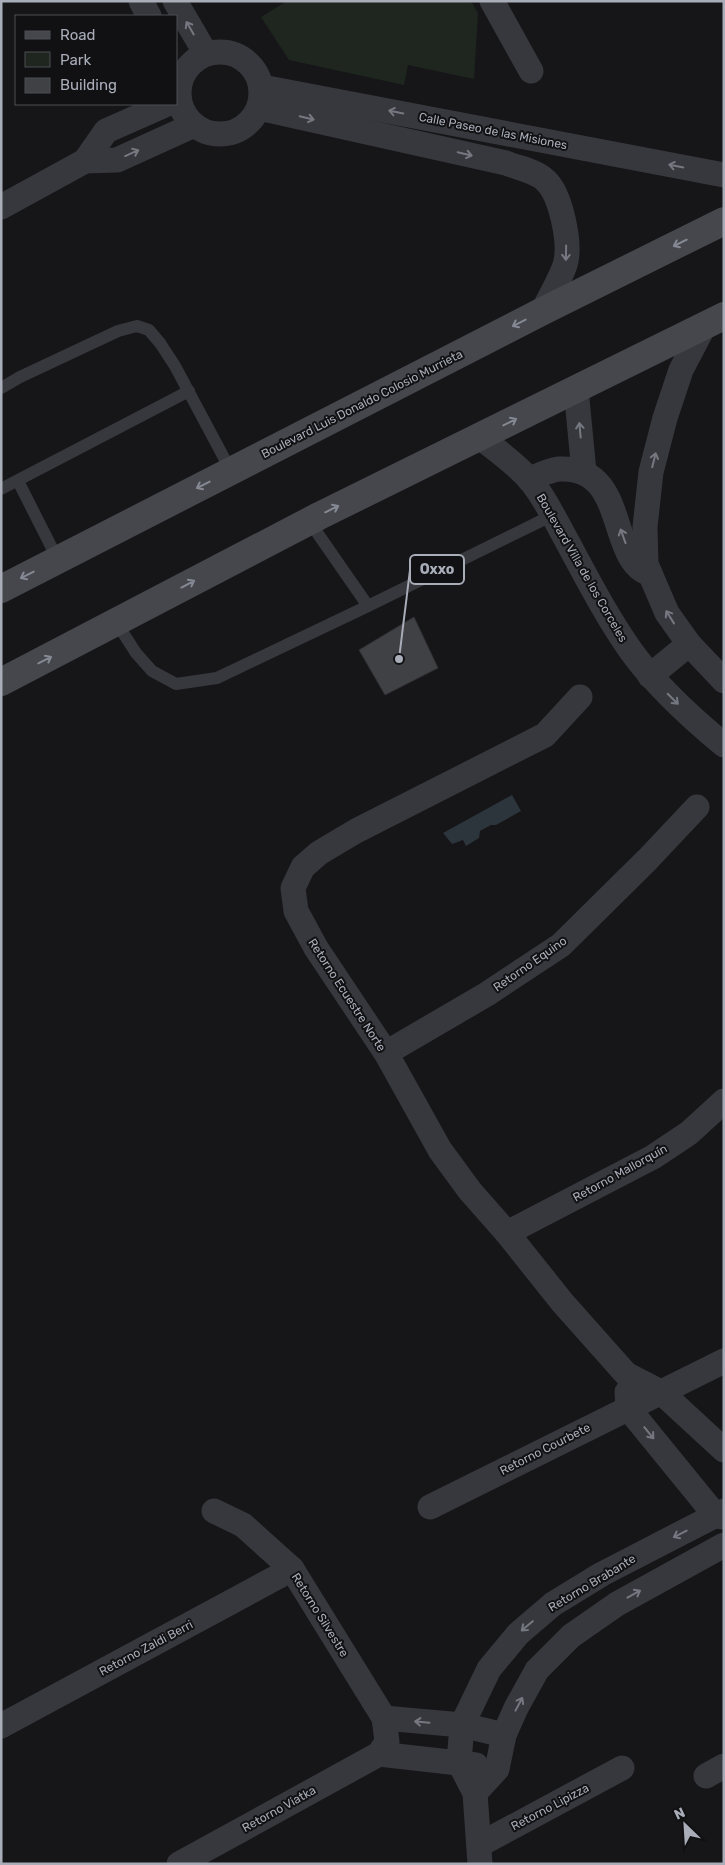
<svg xmlns="http://www.w3.org/2000/svg" width="725" height="1865" viewBox="0 0 725 1865" font-family="Rubik,sans-serif">
<rect width="100%" height="100%" fill="#161618"/>
<path fill="#1e261f" d="M 287,1 L 471,1 L 478,13 L 474,79 L 408,65 L 404,85 L 289,60 L 261,17 Z"/>
<path fill="#2c353c" d="M 512,795 L 521,811 L 496,825 L 491,825 L 480,831 L 479,838 L 466,846 L 463,840 L 452,844 L 443,833 Z"/>
<path fill="#404145" stroke="#303034" d="M 414,617 L 438,668 L 385,695 L 359,650 Z"/>
<g fill="none" stroke-linecap="round" stroke-linejoin="round">
<g stroke="#37383d" stroke-width="12">
<path d="M 1,388 L 20,377 L 118,331 L 137,326 L 149,330 L 160,343 L 175,366 L 231,471"/>
<path d="M 18,481 L 58,560"/>
<path d="M 1,489 L 189,391"/>
<path d="M 309,521 L 368,606"/>
<path d="M 116,622 L 136,653 L 152,671 L 176,684 L 217,678 L 368,606 L 553,515"/>
</g>
<g stroke="#37383d" stroke-width="25">
<path d="M 141,1 L 149,16"/>
<path d="M 175,1 L 206,54"/>
<path d="M 492,1 L 531,71"/>
<circle cx="220" cy="93" r="41"/>
<path d="M 262,87 L 724,175"/>
<path d="M 259,108 L 506,163 C 518,168 536,171 545,180 C 561,194 570,241 566,261 C 564,273 549,298 543,311"/>
<path d="M 85,161 L 106,131 L 167,104"/>
<path d="M 1,207 L 85,161 L 117,160 L 194,125"/>
<path d="M 704,326 L 681,370 L 665,418 L 651,472 L 645,527 L 646,564 L 667,613 L 689,644 L 724,681"/>
<path d="M 576,389 L 584,472"/>
<path d="M 480,437 C 496,450 515,463 529,479 C 545,497 556,522 568,543 C 588,580 607,617 631,651 C 657,687 690,717 724,745"/>
<path d="M 529,479 C 538,476 549,470 559,469 C 629,465 607,561 650,574"/>
<path d="M 650,676 L 689,644"/>
<path d="M 580,697 L 545,735 L 356,831 L 319,853 L 303,867 L 293,888 L 296,911 L 316,948 L 386,1053 L 440,1150 L 470,1191 L 507,1233 L 562,1302 L 626,1374 L 661,1392 L 724,1450"/>
<path d="M 386,1053 L 487,994 L 561,945 L 647,860 L 697,807"/>
<path d="M 507,1233 L 653,1157 L 689,1133 L 724,1101"/>
<path d="M 627,1392 L 628,1408 L 716,1516 L 724,1517"/>
<path d="M 430,1507 L 724,1361"/>
<path d="M 384,1718 L 462,1725 L 504,1735"/>
<path d="M 1,1726 L 292,1569"/>
<path d="M 379,1754 L 476,1765"/>
<path d="M 706,1776 L 724,1766"/>
<path d="M 475,1793 L 497,1769 L 504,1735 L 516,1708 L 537,1670 L 571,1636 L 617,1604 L 724,1545"/>
<path d="M 479,1845 L 622,1768"/>
<path d="M 179,1864 L 379,1754 L 387,1742 L 384,1718 L 292,1569 L 243,1525 L 214,1511"/>
<path d="M 480,1864 L 475,1793 L 459,1762 L 462,1725 L 489,1669 L 518,1634 L 553,1604 L 602,1574 L 724,1511"/>
</g>
<g stroke="#45474d" stroke-width="28">
<path d="M 1,589 L 543,311 L 724,221"/>
<path d="M 1,682 L 319,516 L 724,316"/>
</g>
</g>
<defs><path id="oneway-shaft" d="M-6 0H5M1.5-3L5.5 0L1.5 3" fill="none" stroke-width="1.6" stroke-linecap="round" stroke-linejoin="round" transform="scale(1.25)"/></defs>
<g stroke="#757881">
<use href="#oneway-shaft" transform="translate(190 28) rotate(-120)"/>
<use href="#oneway-shaft" transform="translate(396 112) rotate(-169)"/>
<use href="#oneway-shaft" transform="translate(307 118) rotate(13)"/>
<use href="#oneway-shaft" transform="translate(132 153) rotate(-24)"/>
<use href="#oneway-shaft" transform="translate(465 154) rotate(13)"/>
<use href="#oneway-shaft" transform="translate(676 166) rotate(-169)"/>
<use href="#oneway-shaft" transform="translate(566 253) rotate(91)"/>
<use href="#oneway-shaft" transform="translate(580 430) rotate(-95)"/>
<use href="#oneway-shaft" transform="translate(654 460) rotate(-76)"/>
<use href="#oneway-shaft" transform="translate(623 536) rotate(-110)"/>
<use href="#oneway-shaft" transform="translate(670 617) rotate(-122)"/>
<use href="#oneway-shaft" transform="translate(673 699) rotate(45)"/>
<use href="#oneway-shaft" transform="translate(649 1433) rotate(51)"/>
<use href="#oneway-shaft" transform="translate(680 1534) rotate(153)"/>
<use href="#oneway-shaft" transform="translate(634 1594) rotate(-29)"/>
<use href="#oneway-shaft" transform="translate(527 1626) rotate(140)"/>
<use href="#oneway-shaft" transform="translate(519 1704) rotate(-62)"/>
<use href="#oneway-shaft" transform="translate(422 1722) rotate(-175)"/>
</g>
<g stroke="#858993">
<use href="#oneway-shaft" transform="translate(680 243) rotate(154)"/>
<use href="#oneway-shaft" transform="translate(519 323) rotate(153)"/>
<use href="#oneway-shaft" transform="translate(510 422) rotate(-27)"/>
<use href="#oneway-shaft" transform="translate(203 485) rotate(153)"/>
<use href="#oneway-shaft" transform="translate(332 509) rotate(-26)"/>
<use href="#oneway-shaft" transform="translate(27 575) rotate(153)"/>
<use href="#oneway-shaft" transform="translate(188 584) rotate(-28)"/>
<use href="#oneway-shaft" transform="translate(45 660) rotate(-27)"/>
</g>
<g text-anchor="middle" stroke-width="4" stroke-linejoin="round" paint-order="stroke">
<g font-size="12" fill="#a8adb8" stroke="#111113">
<text transform="translate(493 131) rotate(11)" y="4">Calle Paseo de las Misiones</text>
<text transform="translate(362 404) rotate(-27)" y="4">Boulevard Luis Donaldo Colosio Murrieta</text>
<text transform="translate(582 568) rotate(60)" y="4">Boulevard Villa de los Corceles</text>
<text transform="translate(530 964) rotate(-35)" y="4">Retorno Equino</text>
<text transform="translate(347 995) rotate(57)" y="4">Retorno Ecuestre Norte</text>
<text transform="translate(620 1173) rotate(-29)" y="4">Retorno Mallorquín</text>
<text transform="translate(545 1449) rotate(-27)" y="4">Retorno Courbete</text>
<text transform="translate(592 1583) rotate(-31)" y="4">Retorno Brabante</text>
<text transform="translate(320 1615) rotate(58)" y="4">Retorno Silvestre</text>
<text transform="translate(146 1648) rotate(-28)" y="4">Retorno Zaldi Berri</text>
<text transform="translate(550 1807) rotate(-28)" y="4">Retorno Lipizza</text>
<text transform="translate(279 1809) rotate(-29)" y="4">Retorno Viatka</text>
</g>
</g>
<path fill="none" stroke="#a8adb8" stroke-width="2" d="M399 659L410 570"/>
<circle fill="#a8adb8" stroke="#111113" stroke-width="2" cx="399" cy="659" r="5"/>
<rect fill="#111113" stroke="#a8adb8" stroke-width="2" x="410" y="555" width="54" height="29" rx="5"/>
<g font-size="14" text-anchor="middle" font-weight="bold" fill="#a8adb8">
<text x="437" y="574">Oxxo</text>
</g>
<rect width="725" height="1865" fill="none" stroke="#a8adb8" stroke-width="5"/>
<rect x="15" y="15" width="162" height="90" fill="#111113" stroke="#4d4f55"/>
<rect x="25" y="31" width="25" height="8" fill="#45474d" stroke="#4d4f55"/>
<text x="60" y="40" font-size="15" fill="#a8adb8">Road</text>
<rect x="25" y="52" width="25" height="15" fill="#1e261f" stroke="#4d4f55"/>
<text x="60" y="65" font-size="15" fill="#a8adb8">Park</text>
<rect x="25" y="78" width="25" height="15" fill="#404145" stroke="#4d4f55"/>
<text x="60" y="90" font-size="15" fill="#a8adb8">Building</text>
<g transform="translate(685 1825) rotate(335)" stroke="#111113" stroke-width="4" paint-order="stroke">
<path d="M0-4L9 19L0 12L-9 19Z" fill="#a8adb8"/>
<text y="-8" font-size="14" font-weight="bold" text-anchor="middle" fill="#a8adb8">N</text>
</g>
</svg>
